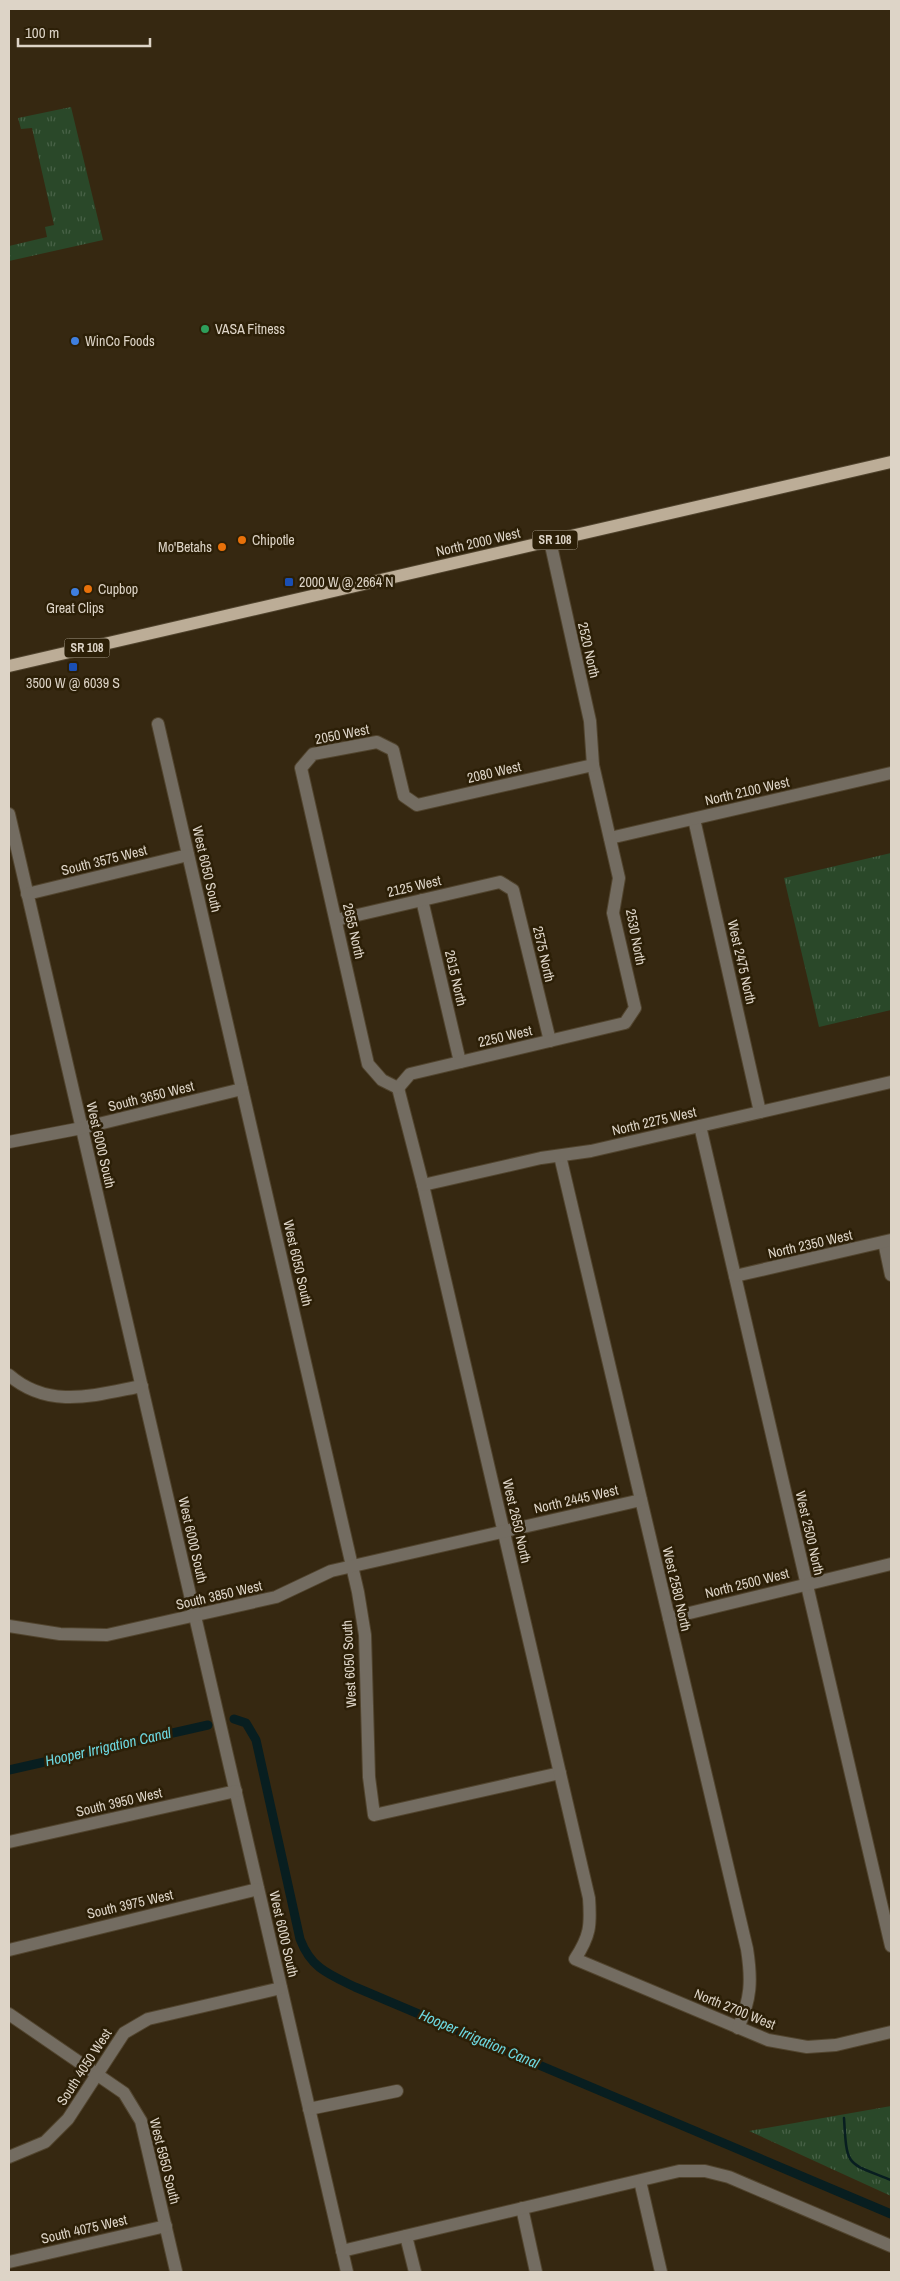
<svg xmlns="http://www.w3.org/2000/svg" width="900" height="2281" viewBox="0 0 900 2281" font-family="'Archivo Narrow',sans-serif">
<defs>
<pattern id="park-tufts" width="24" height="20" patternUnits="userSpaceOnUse" patternTransform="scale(1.25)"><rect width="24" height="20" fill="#2a4829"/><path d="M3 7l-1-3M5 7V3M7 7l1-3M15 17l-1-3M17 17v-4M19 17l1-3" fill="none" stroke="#486247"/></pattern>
</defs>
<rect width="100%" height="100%" fill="#362811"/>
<g fill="url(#park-tufts)">
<path d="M 71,107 L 103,240 L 9,261 L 9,246 L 47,237 L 45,227 L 54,225 L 32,128 L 21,129 L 18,118 Z"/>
<path d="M 891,853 L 891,1010 L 819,1027 L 784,878 Z"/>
<path d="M 891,2106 L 891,2196 L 749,2131 Z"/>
</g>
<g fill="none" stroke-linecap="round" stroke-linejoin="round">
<path stroke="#081e20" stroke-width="2.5" d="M 844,2118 C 847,2168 846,2162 891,2180"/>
<g stroke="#081e20" stroke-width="9">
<path d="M 234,1719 L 246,1723 L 256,1740 L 300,1939 C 311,1968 328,1974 355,1987 L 891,2214"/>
<path d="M 9,1770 L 208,1725"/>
</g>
<g stroke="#51442e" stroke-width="14">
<g id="minor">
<path d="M 158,724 L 358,1592 L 365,1635 L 369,1777 L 374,1815 L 560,1773"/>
<path d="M 9,814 L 347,2272"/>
<path d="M 694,819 L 760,1112"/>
<path d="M 610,838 L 891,773"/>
<path d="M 27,894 L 188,855"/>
<path d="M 422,900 L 460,1062"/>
<path d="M 336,920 L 500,882 L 513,890 L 550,1041"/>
<path d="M 398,1088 L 423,1185 L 589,1898 C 591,1926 590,1936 575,1959 L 768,2040 L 807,2047 L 836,2045 L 891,2032"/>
<path d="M 398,1088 L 410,1074 L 625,1023 L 635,1008 L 613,913 L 619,878 L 593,765 L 590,721 L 550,541"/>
<path d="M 398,1088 L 382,1080 L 368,1064 L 301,768 L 313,754 L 377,742 L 393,750 L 404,796 L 417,805 L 593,765"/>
<path d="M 700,1126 L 891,1946"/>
<path d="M 9,1142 L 82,1128 L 242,1089"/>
<path d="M 560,1156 L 747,1949 C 752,1981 751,1999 738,2028"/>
<path d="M 423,1185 L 541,1158 L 591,1151 L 891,1082"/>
<path d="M 884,1242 L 891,1275"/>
<path d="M 735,1276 L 891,1240"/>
<path d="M 9,1375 C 49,1410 95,1395 142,1386"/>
<path d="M 669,1618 L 891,1564"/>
<path d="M 9,1626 L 60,1634 L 107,1635 L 276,1597 L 331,1571 L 641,1500"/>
<path d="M 9,1842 L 236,1791"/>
<path d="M 9,1950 L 258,1889"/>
<path d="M 9,2014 L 124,2093 L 141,2121 L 176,2271"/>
<path d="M 309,2109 L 397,2091"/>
<path d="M 9,2157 L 45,2142 L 68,2119 L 124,2033 L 148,2019 L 281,1988"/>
<path d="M 640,2181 L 661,2272"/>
<path d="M 522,2208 L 536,2272"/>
<path d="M 406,2236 L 415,2272"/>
<path d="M 342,2251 L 679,2171 L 705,2171 L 729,2177 L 891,2246"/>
<path d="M 9,2262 L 166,2226"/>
</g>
</g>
<g stroke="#51442e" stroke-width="14">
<path id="major" d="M 9,666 L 891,462"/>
</g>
<use href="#minor" stroke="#736c61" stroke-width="12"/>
<use href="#major" stroke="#bcad97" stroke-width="12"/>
</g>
<circle fill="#2e9e5b" stroke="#2c1f07" stroke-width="2" cx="205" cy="329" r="5"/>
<g fill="#3f7fe0" stroke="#2c1f07" stroke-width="2">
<circle cx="75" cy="341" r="5"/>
<circle cx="75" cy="592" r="5"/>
</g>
<g fill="#e8710a" stroke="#2c1f07" stroke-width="2">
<circle cx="242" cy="540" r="5"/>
<circle cx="222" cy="547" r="5"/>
<circle cx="88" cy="589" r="5"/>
</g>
<g fill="#1a4fb4" stroke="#2c1f07" stroke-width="2">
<rect x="284" y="577" width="10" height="10" rx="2.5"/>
<rect x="68" y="662" width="10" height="10" rx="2.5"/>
</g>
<g text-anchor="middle" stroke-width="5" stroke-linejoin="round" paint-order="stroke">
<g fill="#2c1f07" stroke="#a89e8d" stroke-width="1">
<rect x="532.5" y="530.5" width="45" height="19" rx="4"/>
<rect x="64.5" y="638.5" width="45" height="19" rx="4"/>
</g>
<g font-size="12" font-weight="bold" fill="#ddd4c7">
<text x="555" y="544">SR 108</text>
<text x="87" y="652">SR 108</text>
</g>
<g font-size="14" fill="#ddd4c7" stroke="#2c1f07" text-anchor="start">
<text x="215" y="334">VASA Fitness</text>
<text x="85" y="346">WinCo Foods</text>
<text x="252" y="545">Chipotle</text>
<text x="212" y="552" text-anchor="end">Mo'Betahs</text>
<text x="299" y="587">2000 W @ 2664 N</text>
<text x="98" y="594">Cupbop</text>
<text x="75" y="613" text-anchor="middle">Great Clips</text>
<text x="73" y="688" text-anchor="middle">3500 W @ 6039 S</text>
</g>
<g font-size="14" fill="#ddd4c7" stroke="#2c1f07">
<text transform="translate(478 542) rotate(-13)" y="5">North 2000 West</text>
<text transform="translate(589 650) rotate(77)" y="5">2520 North</text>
<text transform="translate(342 734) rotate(-11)" y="5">2050 West</text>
<text transform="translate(494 772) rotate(-13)" y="5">2080 West</text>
<text transform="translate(747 791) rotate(-13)" y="5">North 2100 West</text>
<text transform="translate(104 860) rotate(-14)" y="5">South 3575 West</text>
<text transform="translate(207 869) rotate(77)" y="5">West 6050 South</text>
<text transform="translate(414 886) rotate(-13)" y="5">2125 West</text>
<text transform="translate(354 931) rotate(77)" y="5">2655 North</text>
<text transform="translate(636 937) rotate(79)" y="5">2530 North</text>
<text transform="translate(544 954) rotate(77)" y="5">2575 North</text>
<text transform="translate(742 962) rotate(77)" y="5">West 2475 North</text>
<text transform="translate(456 978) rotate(77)" y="5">2615 North</text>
<text transform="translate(505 1036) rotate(-13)" y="5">2250 West</text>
<text transform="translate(151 1096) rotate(-14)" y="5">South 3650 West</text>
<text transform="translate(654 1121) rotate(-13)" y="5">North 2275 West</text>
<text transform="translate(101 1145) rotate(77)" y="5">West 6000 South</text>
<text transform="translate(810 1244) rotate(-13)" y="5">North 2350 West</text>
<text transform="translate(298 1263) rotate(77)" y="5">West 6050 South</text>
<text transform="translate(576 1499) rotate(-13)" y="5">North 2445 West</text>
<text transform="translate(517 1521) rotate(77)" y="5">West 2650 North</text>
<text transform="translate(810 1533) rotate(77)" y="5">West 2500 North</text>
<text transform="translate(193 1540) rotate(77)" y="5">West 6000 South</text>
<text transform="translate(747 1583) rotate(-14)" y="5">North 2500 West</text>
<text transform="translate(677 1589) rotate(77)" y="5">West 2580 North</text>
<text transform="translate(219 1595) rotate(-13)" y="5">South 3850 West</text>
<text transform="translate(349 1664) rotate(-93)" y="5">West 6050 South</text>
<text transform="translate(119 1802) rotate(-13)" y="5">South 3950 West</text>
<text transform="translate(130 1904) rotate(-13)" y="5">South 3975 West</text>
<text transform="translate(284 1934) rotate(77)" y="5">West 6000 South</text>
<text transform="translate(735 2009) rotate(22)" y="5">North 2700 West</text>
<text transform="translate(84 2067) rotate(-57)" y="5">South 4050 West</text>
<text transform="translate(165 2161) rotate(76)" y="5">West 5950 South</text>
<text transform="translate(84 2229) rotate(-13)" y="5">South 4075 West</text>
</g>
<g font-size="15" font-style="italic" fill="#6dd8e0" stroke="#2c1f07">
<text transform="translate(108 1747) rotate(-13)" y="5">Hooper Irrigation Canal</text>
<text transform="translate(479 2039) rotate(23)" y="5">Hooper Irrigation Canal</text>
</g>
</g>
<rect width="900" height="2281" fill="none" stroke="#ddd4c7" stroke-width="20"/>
<path d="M18 38v8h132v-8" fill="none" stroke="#ddd4c7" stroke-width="2.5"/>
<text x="25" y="38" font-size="15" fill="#ddd4c7" stroke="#2c1f07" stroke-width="4" paint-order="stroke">100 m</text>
</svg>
